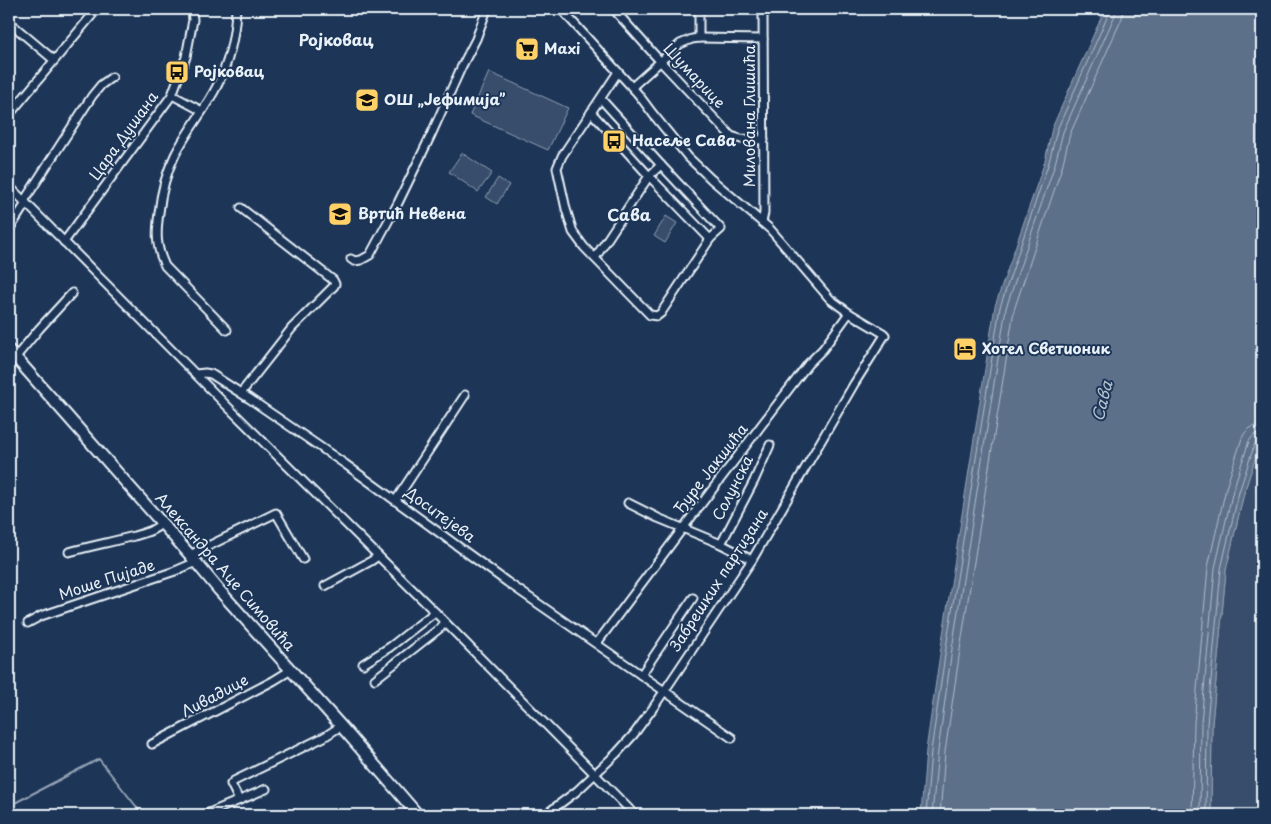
<svg xmlns="http://www.w3.org/2000/svg" width="1271" height="824" viewBox="0 0 1271 824" font-family="'Playpen Sans',sans-serif">
<rect width="100%" height="100%" fill="#1d3557"/>
<filter id="ink" filterUnits="userSpaceOnUse"><feTurbulence type="fractalNoise" baseFrequency=".02" numOctaves="2"/><feDisplacementMap in="SourceGraphic" scale="10" xChannelSelector="R" yChannelSelector="G"/><feConvolveMatrix kernelMatrix="1 2 1 2 8 2 1 2 1" color-interpolation-filters="sRGB"/></filter>
<g filter="url(#ink)">
<g fill="#374d6c" stroke="#909fb2">
<path d="M 489,72 L 568,108 L 548,150 L 470,115 Z"/>
<path d="M 462,153 L 492,173 L 478,192 L 449,172 Z"/>
<path d="M 498,178 L 509,185 L 497,204 L 486,197 Z"/>
<path d="M 666,216 L 677,223 L 665,243 L 654,236 Z"/>
<path d="M 1262,437 L 1262,815 L 1211,815 L 1212,724 L 1226,570 L 1244,493 Z"/>
</g>
<path fill="#5d7089" stroke="#95a4b5" d="M 1105,9 L 1262,9 L 1262,437 L 1244,493 L 1226,570 L 1212,724 L 1211,815 L 921,815 L 926,750 L 941,647 L 995,306 L 1045,161 L 1052,128 Z"/>
<g fill="none" stroke-linecap="round" stroke-linejoin="round">
<g stroke="#b0bdcc" stroke-width="1">
<path d="M 926,815 L 931,751 L 946,648 L 1000,307 L 1049,162 L 1057,130 L 1109,13 L 1109,9"/>
<path d="M 932,815 L 938,751 L 952,649 L 1006,308 L 1055,164 L 1063,132 L 1115,15 L 1116,9"/>
<path d="M 940,815 L 945,752 L 960,650 L 1014,310 L 1062,167 L 1070,134 L 1122,18 L 1123,9"/>
<path d="M 1192,815 L 1194,723 L 1208,567 L 1226,488 L 1242,438 C 1246,429 1253,425 1262,425"/>
<path d="M 1200,815 L 1201,723 L 1215,568 L 1233,490 L 1249,441 L 1254,435 L 1262,432"/>
<path d="M 1206,815 L 1207,724 L 1221,569 L 1239,492 L 1255,443 L 1258,439 L 1262,439"/>
</g>
<path stroke="#95a4b5" stroke-width="2" d="M 9,806 L 99,759 L 143,815"/>
<g stroke="#e8f1f8" stroke-width="11">
<g id="street">
<path d="M 615,9 L 617,13 L 660,61 L 731,136 L 741,139 L 764,140"/>
<path d="M 9,22 L 54,60"/>
<path d="M 699,38 L 763,39"/>
<path d="M 632,87 L 680,44 L 692,39 L 699,38 L 699,9"/>
<path d="M 172,95 L 202,111"/>
<path d="M 601,99 L 661,165 L 721,229 L 710,239 L 661,313 L 657,316 L 650,315 L 584,247 L 573,232 L 566,209 L 557,168 L 562,156 L 618,72"/>
<path d="M 591,112 L 649,176 L 710,239"/>
<path d="M 9,115 L 97,9"/>
<path d="M 9,186 L 227,406 L 435,612 L 635,815"/>
<path d="M 24,201 L 92,96 L 101,85 L 112,77"/>
<path d="M 241,208 L 333,280 L 335,284 L 334,286 L 292,328 L 241,393"/>
<path d="M 762,222 L 764,213 L 763,9"/>
<path d="M 9,230 L 26,203"/>
<path d="M 64,242 L 172,95 L 186,57 L 193,20 L 192,9"/>
<path d="M 595,258 L 649,176 L 661,165"/>
<path d="M 351,259 L 354,261 L 361,260 L 370,255 L 398,203 L 431,135 L 461,68 L 476,39 L 487,9"/>
<path d="M 227,330 L 165,266 C 156,247 156,234 159,213 C 161,193 166,173 175,155 C 187,131 205,110 217,86 C 229,62 235,36 236,9"/>
<path d="M 15,358 L 39,329 L 72,293"/>
<path d="M 196,374 L 205,373 L 211,374 L 250,399 L 345,464 L 507,582 L 732,738"/>
<path d="M 396,500 L 465,395"/>
<path d="M 628,503 L 658,518 L 721,544 L 752,560"/>
<path d="M 721,544 L 754,481 L 770,445"/>
<path d="M 69,552 C 90,546 112,542 134,536 C 144,533 154,531 162,523"/>
<path d="M 190,555 L 276,513 L 303,559"/>
<path d="M 325,586 L 371,561 L 378,556"/>
<path d="M 28,623 L 41,616 L 175,571 L 196,562"/>
<path d="M 597,643 L 683,528 L 808,364 L 823,349 L 849,313"/>
<path d="M 363,664 L 390,647 L 435,612"/>
<path d="M 641,675 L 693,598"/>
<path d="M 375,679 L 440,628 L 445,623"/>
<path d="M 152,744 L 273,681 L 291,670"/>
<path d="M 239,800 L 231,784 L 234,781 L 324,737 L 341,726"/>
<path d="M 204,815 L 266,789"/>
<path d="M 545,815 L 577,791 L 617,753 L 634,734 L 653,708 L 752,560 L 854,384 L 885,335 L 883,333 L 849,313 L 830,299 L 770,229 L 711,179 L 688,157 L 653,114 L 638,94 L 561,9"/>
</g>
</g>
<g stroke="#e8f1f8" stroke-width="14">
<path id="secondary" d="M 9,350 L 190,555 L 219,590 L 341,726 L 418,815"/>
</g>
<use href="#street" stroke="#1d3557" stroke-width="7"/>
<use href="#secondary" stroke="#1d3557" stroke-width="10"/>
</g>
</g>
<defs>
<g id="supermarket-square" transform="scale(1.25)"><rect x="-9" y="-9" width="18" height="18" rx="4" fill="#ffd166" stroke="#1d3557"/><path d="M-6-5.5h2.5l.6 2H6L4.5 2H-2.5L-4.4-4H-6ZM-1.5 3.2a1.3 1.3 0 1 0 .1 0ZM3 3.2a1.3 1.3 0 1 0 .1 0Z" fill="#111"/></g>
<g id="bus-square" transform="scale(1.25)"><rect x="-9" y="-9" width="18" height="18" rx="4" fill="#ffd166" stroke="#1d3557"/><path d="M-5-6H5V4H4V6H2V4H-2V6H-4V4H-5ZM-3.5-4V0h7V-4ZM-3.5 1.2v1.5H-2V1.2ZM2 1.2v1.5H3.5V1.2Z" fill="#111"/></g>
<g id="school-square" transform="scale(1.25)"><rect x="-9" y="-9" width="18" height="18" rx="4" fill="#ffd166" stroke="#1d3557"/><path d="M0-5L7-2L0 1L-7-2ZM-4 1L0 2.5L4 1V4Q0 6-4 4Z" fill="#111"/></g>
<g id="hotel-square" transform="scale(1.25)"><rect x="-9" y="-9" width="18" height="18" rx="4" fill="#ffd166" stroke="#1d3557"/><path d="M-6-4.5h1.5V1H6V5H4.5V3h-9V5H-6ZM-4 0a1.8 1.8 0 1 1 3.6 0ZM.5 0V-2.5h3Q6-2.5 6 0Z" fill="#111"/></g>
</defs>
<g fill-rule="evenodd">
<use href="#supermarket-square" x="527" y="49"/>
<use href="#bus-square" x="177" y="72"/>
<use href="#school-square" x="367" y="100"/>
<use href="#bus-square" x="614" y="141"/>
<use href="#school-square" x="340" y="214"/>
<use href="#hotel-square" x="965" y="349"/>
</g>
<g text-anchor="middle" stroke-width="4" stroke-linejoin="round" paint-order="stroke">
<g font-size="15" font-weight="bold" fill="#e8f1f8" stroke="#1d3557" text-anchor="start">
<text x="544" y="54">Maxi</text>
<text x="194" y="77">Ројковац</text>
<text x="384" y="105">ОШ „Јефимија”</text>
<text x="632" y="146">Насеље Сава</text>
<text x="358" y="219">Вртић Невена</text>
<text x="982" y="354">Хотел Светионик</text>
</g>
<g font-size="15" fill="#e8f1f8" stroke="#1d3557">
<text transform="translate(694 76) rotate(47)" y="5">Шумарице</text>
<text transform="translate(750 116) rotate(-90)" y="5">Милована Глишића</text>
<text transform="translate(124 136) rotate(-54)" y="5">Цара Душана</text>
<text transform="translate(711 469) rotate(-52)" y="5">Ђуре Јакшића</text>
<text transform="translate(733 488) rotate(-63)" y="5">Солунска</text>
<text transform="translate(440 515) rotate(36)" y="5">Доситејева</text>
<text transform="translate(225 572) rotate(49)" y="5">Александра Аце Симовића</text>
<text transform="translate(107 580) rotate(-18)" y="5">Моше Пијаде</text>
<text transform="translate(719 580) rotate(-57)" y="5">Забрешких партизана</text>
<text transform="translate(215 696) rotate(-28)" y="5">Ливадице</text>
</g>
<g font-size="16" font-weight="bold" fill="#e8f1f8" stroke="#1d3557">
<text x="336" y="46">Ројковац</text>
<text x="629" y="221">Сава</text>
</g>
<g font-size="16" font-style="italic" fill="#b7c4d1" stroke="#1d3557">
<text transform="translate(1102 401) rotate(-76)" y="6">Сава</text>
</g>
</g>
<rect width="1271" height="824" fill="none" stroke="#1d3557" stroke-width="30"/>
<rect x="15" y="15" width="1241" height="794" fill="none" stroke="#e8f1f8" stroke-width="2" filter="url(#ink)"/>
</svg>
